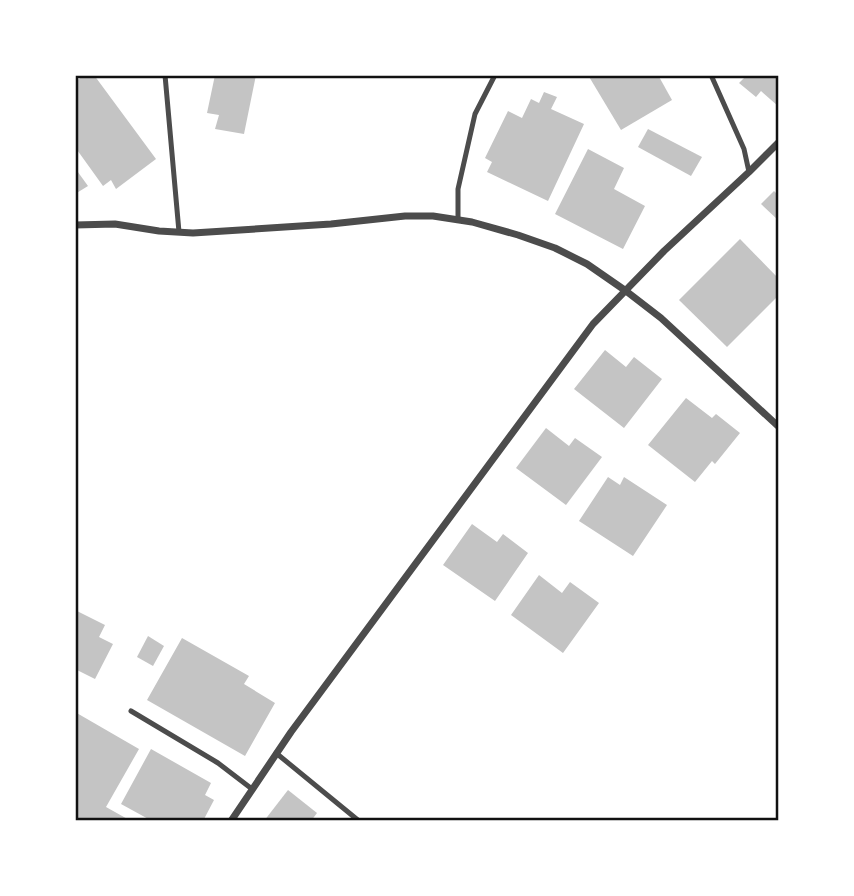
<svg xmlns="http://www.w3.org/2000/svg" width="854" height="896" viewBox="0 0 854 896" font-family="'Crimson Pro',serif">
<rect width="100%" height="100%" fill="#fff"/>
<g fill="#c4c4c4">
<path d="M 84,75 L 94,75 L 156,159 L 116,189 L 111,180 L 103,186 L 75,147 L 75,82 Z"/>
<path d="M 215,75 L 256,75 L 244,134 L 215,129 L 219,115 L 207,113 Z"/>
<path d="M 588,75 L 658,75 L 672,100 L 621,130 Z"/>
<path d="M 743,75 L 779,75 L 779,104 L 778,106 L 761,91 L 756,97 L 739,83 L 745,77 Z"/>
<path d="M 544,92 L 557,97 L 551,109 L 584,124 L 548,201 L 487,172 L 492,162 L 485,158 L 508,111 L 522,118 L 531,99 L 539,103 Z"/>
<path d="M 648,129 L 702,157 L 691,176 L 638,147 Z"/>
<path d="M 588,149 L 624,168 L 614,189 L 645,206 L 623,249 L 555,214 Z"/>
<path d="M 75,168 L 88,186 L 75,194 Z"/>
<path d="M 774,191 L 779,196 L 779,221 L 761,204 Z"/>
<path d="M 740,239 L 779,279 L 779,295 L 727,347 L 679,300 Z"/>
<path d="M 605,350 L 626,367 L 634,357 L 662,379 L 624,428 L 574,389 Z"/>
<path d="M 686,398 L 712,418 L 716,414 L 740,433 L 715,464 L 712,461 L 695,482 L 648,445 Z"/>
<path d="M 546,428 L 569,446 L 575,438 L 602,457 L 566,505 L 516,468 Z"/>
<path d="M 608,477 L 620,485 L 624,477 L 667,505 L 633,556 L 579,521 Z"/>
<path d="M 472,524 L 497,542 L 503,534 L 528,553 L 495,601 L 443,565 Z"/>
<path d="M 539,575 L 562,593 L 570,582 L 599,603 L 563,653 L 511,615 Z"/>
<path d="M 75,610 L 105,625 L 99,637 L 113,644 L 95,679 L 75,669 Z"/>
<path d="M 148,636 L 164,646 L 153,666 L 137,657 Z"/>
<path d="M 182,638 L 249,676 L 244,684 L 275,703 L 245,756 L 147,700 Z"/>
<path d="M 75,712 L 139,749 L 106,807 L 131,821 L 75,821 Z"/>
<path d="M 151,749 L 211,783 L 205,795 L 214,800 L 203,821 L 152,821 L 121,804 Z"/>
<path d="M 288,790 L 317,813 L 311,821 L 264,821 Z"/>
</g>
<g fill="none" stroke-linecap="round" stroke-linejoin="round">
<g stroke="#4c4c4c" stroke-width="5">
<path d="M 165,75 L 179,232"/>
<path d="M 711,75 L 744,149 L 749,172"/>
<path d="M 458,220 L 458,189 L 475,114 L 495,75"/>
<path d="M 131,711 L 218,763 L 252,789"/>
<path d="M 276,753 L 359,821"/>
</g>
<g stroke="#4c4c4c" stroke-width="7">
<path d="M 75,225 L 115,224 L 159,231 L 193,233 L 331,224 L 405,216 L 433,216 L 472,222 L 518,235 L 555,248 L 587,264 L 626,291 L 661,318 L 779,427"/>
<path d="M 231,821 L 291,732 L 593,324 L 664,251 L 749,172 L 779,142"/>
</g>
</g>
<rect width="854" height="896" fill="none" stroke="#ffffff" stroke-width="154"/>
<rect x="77" y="77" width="700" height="742" fill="none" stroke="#111" stroke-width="2.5"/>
</svg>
